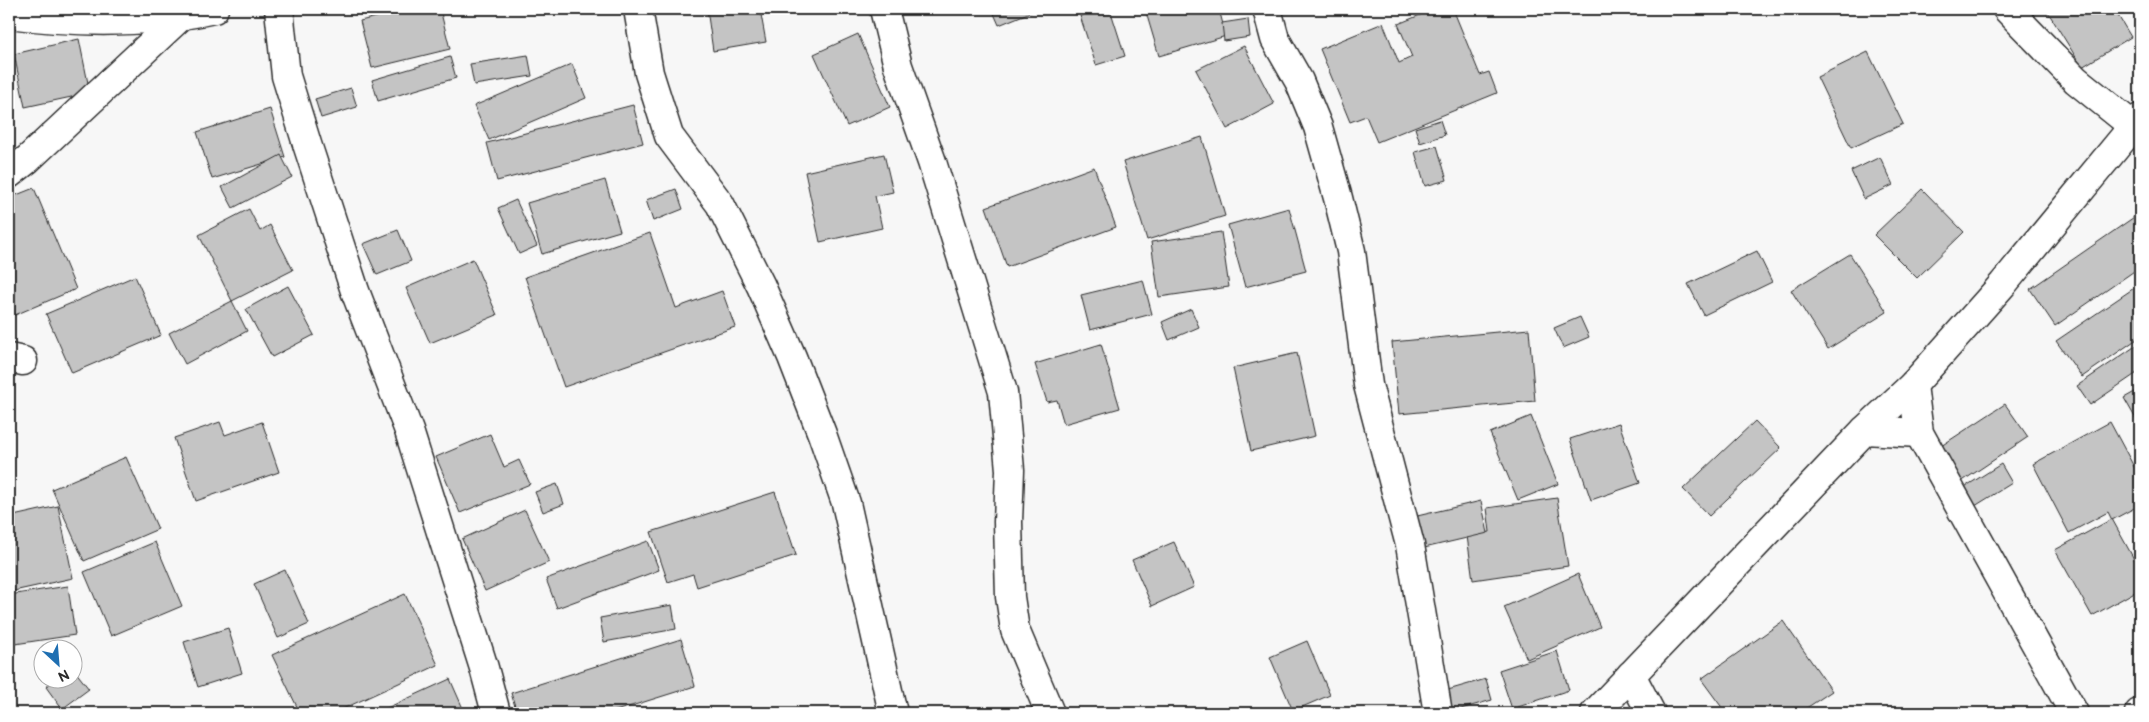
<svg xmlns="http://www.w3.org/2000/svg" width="2149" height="722" viewBox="0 0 2149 722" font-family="'Balsamiq Sans',sans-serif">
<rect width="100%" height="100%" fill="#f7f7f7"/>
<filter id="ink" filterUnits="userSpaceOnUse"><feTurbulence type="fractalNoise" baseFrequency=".02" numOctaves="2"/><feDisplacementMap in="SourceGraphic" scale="10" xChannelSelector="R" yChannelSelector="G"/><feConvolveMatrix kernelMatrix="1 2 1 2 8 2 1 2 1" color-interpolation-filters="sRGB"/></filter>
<g filter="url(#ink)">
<g fill="#c4c4c4" stroke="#2b2b2b">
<path d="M 409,9 L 440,9 L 450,49 L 372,68 L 360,21 Z"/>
<path d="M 707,9 L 760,9 L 766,42 L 713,51 Z"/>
<path d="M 992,9 L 1038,9 L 999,25 Z"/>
<path d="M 1101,9 L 1110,9 L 1125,56 L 1096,65 L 1080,16 Z"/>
<path d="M 1145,9 L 1219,9 L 1226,36 L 1159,56 Z"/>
<path d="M 1435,9 L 1453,9 L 1480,75 L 1489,72 L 1497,93 L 1377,142 L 1366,116 L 1350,122 L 1320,49 L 1383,23 L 1399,63 L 1412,57 L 1398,24 Z"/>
<path d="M 2046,9 L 2114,9 L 2131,37 L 2082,67 Z"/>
<path d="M 1248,19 L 1250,37 L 1224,41 L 1222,23 Z"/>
<path d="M 858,34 L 890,107 L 847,126 L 814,54 Z"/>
<path d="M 79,39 L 90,93 L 25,107 L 14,54 Z"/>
<path d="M 1244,46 L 1274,104 L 1227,129 L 1196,70 Z"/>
<path d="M 1868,52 L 1903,124 L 1851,148 L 1817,77 Z"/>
<path d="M 528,55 L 532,76 L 474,85 L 470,64 Z"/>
<path d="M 450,57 L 456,78 L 378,101 L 372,80 Z"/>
<path d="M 572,64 L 586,98 L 489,140 L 474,106 Z"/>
<path d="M 351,88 L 357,107 L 321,118 L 315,99 Z"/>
<path d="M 633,105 L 643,143 L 497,181 L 487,143 Z"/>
<path d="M 270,109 L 285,157 L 212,179 L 197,132 Z"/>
<path d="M 1440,120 L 1445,135 L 1420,143 L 1415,128 Z"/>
<path d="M 1202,137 L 1225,216 L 1147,240 L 1123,162 Z"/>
<path d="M 1437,146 L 1447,180 L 1425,186 L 1415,152 Z"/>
<path d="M 884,154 L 893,192 L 875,196 L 882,228 L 820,242 L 805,172 Z"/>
<path d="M 281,155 L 292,177 L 233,208 L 222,187 Z"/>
<path d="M 1880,157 L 1893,185 L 1864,199 L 1851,171 Z"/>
<path d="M 1094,167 L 1116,227 L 1007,267 L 986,207 Z"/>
<path d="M 605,180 L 620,231 L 542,254 L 527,203 Z"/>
<path d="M 34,188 L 76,289 L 15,315 L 9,300 L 9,198 Z"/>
<path d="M 676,189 L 683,209 L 653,221 L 646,200 Z"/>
<path d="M 1922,189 L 1964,232 L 1917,278 L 1874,235 Z"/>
<path d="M 516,200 L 537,246 L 519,254 L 498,208 Z"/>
<path d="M 1289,208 L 1306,271 L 1245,287 L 1228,225 Z"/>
<path d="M 249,209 L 260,231 L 270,225 L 293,270 L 232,301 L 199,235 Z"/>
<path d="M 2140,213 L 2140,267 L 2055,326 L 2030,289 Z"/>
<path d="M 398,230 L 411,261 L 377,275 L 363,244 Z"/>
<path d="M 1221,232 L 1229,287 L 1159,297 L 1151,242 Z"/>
<path d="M 650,233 L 676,308 L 722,291 L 735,327 L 564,387 L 525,277 Z"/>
<path d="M 1757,251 L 1772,282 L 1704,315 L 1688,284 Z"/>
<path d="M 1850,254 L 1887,312 L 1828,349 L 1791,290 Z"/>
<path d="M 473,259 L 497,315 L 430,343 L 406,288 Z"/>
<path d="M 135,276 L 161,335 L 72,373 L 46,314 Z"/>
<path d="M 1143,280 L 1152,314 L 1090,330 L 1081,295 Z"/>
<path d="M 2140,284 L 2140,337 L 2082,377 L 2056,341 Z"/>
<path d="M 288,286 L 314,335 L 272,357 L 246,309 Z"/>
<path d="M 232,301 L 247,331 L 185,364 L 169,333 Z"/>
<path d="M 1191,309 L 1199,327 L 1169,340 L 1162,322 Z"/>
<path d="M 1580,317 L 1589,337 L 1563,348 L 1554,328 Z"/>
<path d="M 1529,329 L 1535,401 L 1399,414 L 1392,342 Z"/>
<path d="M 2140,343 L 2140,371 L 2090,405 L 2077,386 Z"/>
<path d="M 1101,344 L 1120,408 L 1064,424 L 1057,400 L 1047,402 L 1035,364 Z"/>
<path d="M 1297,353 L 1315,436 L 1251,451 L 1233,368 Z"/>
<path d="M 2140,389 L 2140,426 L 2124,398 Z"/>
<path d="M 2005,404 L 2028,437 L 1961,482 L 1938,448 Z"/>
<path d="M 1531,416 L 1558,484 L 1518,500 L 1490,433 Z"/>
<path d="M 1755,421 L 1781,448 L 1709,516 L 1683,489 Z"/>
<path d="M 220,422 L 225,435 L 262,422 L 279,472 L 196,501 L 174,438 Z"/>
<path d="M 2110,422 L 2140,478 L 2140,505 L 2112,520 L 2108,512 L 2069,533 L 2033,464 Z"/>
<path d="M 1619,423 L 1640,483 L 1591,500 L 1570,439 Z"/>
<path d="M 490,434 L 504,467 L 519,460 L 530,484 L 460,513 L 436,457 Z"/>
<path d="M 126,457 L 158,529 L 84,561 L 52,489 Z"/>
<path d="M 2001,464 L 2012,483 L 1975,506 L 1963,488 Z"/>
<path d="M 557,484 L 564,504 L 543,512 L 535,492 Z"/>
<path d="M 775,492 L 796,555 L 697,587 L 693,574 L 668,582 L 651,532 Z"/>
<path d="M 1557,498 L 1568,566 L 1473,580 L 1467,536 L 1490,532 L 1487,508 Z"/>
<path d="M 1481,501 L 1488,533 L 1420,549 L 1413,517 Z"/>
<path d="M 58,506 L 73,578 L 9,592 L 9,517 Z"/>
<path d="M 525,510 L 549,562 L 485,591 L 462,539 Z"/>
<path d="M 2112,519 L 2140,570 L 2140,589 L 2092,616 L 2055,550 Z"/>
<path d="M 2140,525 L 2140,540 L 2136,527 Z"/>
<path d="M 648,541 L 659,570 L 557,608 L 546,579 Z"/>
<path d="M 155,542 L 182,606 L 111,636 L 84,572 Z"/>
<path d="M 1174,542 L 1194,587 L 1152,606 L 1132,560 Z"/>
<path d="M 285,570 L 309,624 L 278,638 L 254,584 Z"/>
<path d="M 1578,574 L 1600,627 L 1527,659 L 1504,607 Z"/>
<path d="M 68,586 L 75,635 L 15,644 L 9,595 Z"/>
<path d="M 405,594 L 438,665 L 334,713 L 300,713 L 272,655 Z"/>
<path d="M 672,605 L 676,629 L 604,642 L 600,618 Z"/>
<path d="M 1783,621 L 1832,691 L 1799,713 L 1726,713 L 1701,679 Z"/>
<path d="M 228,628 L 242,673 L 198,687 L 184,642 Z"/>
<path d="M 681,639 L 695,686 L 609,713 L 517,713 L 511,693 Z"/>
<path d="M 1307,641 L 1330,695 L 1293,711 L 1270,657 Z"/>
<path d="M 1557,651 L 1569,690 L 1512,709 L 1499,670 Z"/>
<path d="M 72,667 L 89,689 L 62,709 L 46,687 L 55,680 L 72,680 Z"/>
<path d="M 450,679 L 465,713 L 376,713 Z"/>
<path d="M 1486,679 L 1492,700 L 1447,713 L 1441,692 Z"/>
</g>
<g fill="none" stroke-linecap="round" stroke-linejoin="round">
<g stroke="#2b2b2b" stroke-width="31">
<g id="minor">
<path d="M 279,9 L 286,76 L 307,144 L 355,291 L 409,431 L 484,668 L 496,713"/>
<path d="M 638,9 L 649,73 L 669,136 L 720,204 L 761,286 L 792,357 L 822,434 L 846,503 L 893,713"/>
<path d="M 884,9 L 898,66 L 932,162 L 1003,392 L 1010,470 L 1008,522 L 1010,597 L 1015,630 L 1050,713"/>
<path d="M 1267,9 L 1275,39 L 1299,81 L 1318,127 L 1338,198 L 1351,251 L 1368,385 L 1410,545 L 1438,713"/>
<path d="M 2007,9 L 2076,80 L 2133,126"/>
<path d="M 9,14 C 76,23 148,24 214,9"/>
<path d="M 9,174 L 28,159 L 181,16"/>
<path d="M 9,358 L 23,361"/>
<path d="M 1913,385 L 1919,433 L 2074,713"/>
<path d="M 1865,430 L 1919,433"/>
<path d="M 1631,675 L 1651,713"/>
<path d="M 1595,713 L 1865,430 L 1913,385 L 2003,284 L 2140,118"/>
<path d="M 2139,713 L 2140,713"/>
</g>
</g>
<use href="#minor" stroke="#fff" stroke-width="28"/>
</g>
</g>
<rect width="2149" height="722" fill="none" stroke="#fff" stroke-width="30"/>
<rect x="15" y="15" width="2119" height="692" fill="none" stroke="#2b2b2b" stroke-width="2" filter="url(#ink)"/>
<g transform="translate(58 664) rotate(154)"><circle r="24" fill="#ffffff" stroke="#aaaaaa"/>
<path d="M0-4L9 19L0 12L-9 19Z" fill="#1f6fb2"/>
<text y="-8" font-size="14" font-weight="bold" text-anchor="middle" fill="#2b2b2b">N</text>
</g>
</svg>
